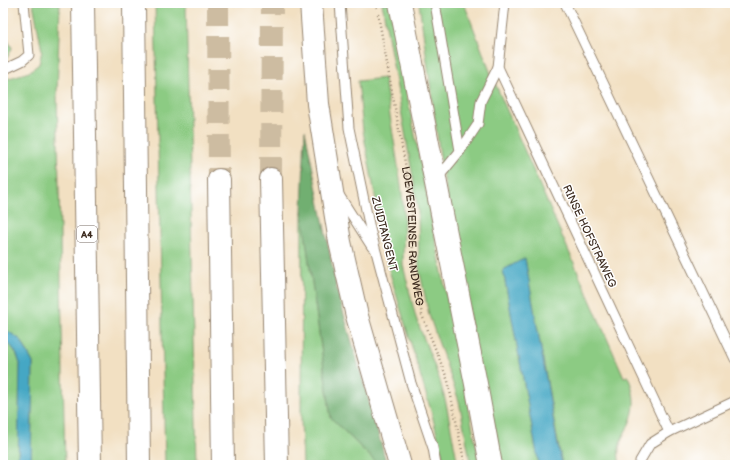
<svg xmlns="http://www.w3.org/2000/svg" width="738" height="468" viewBox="0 0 738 468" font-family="'Balsamiq Sans',sans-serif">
<rect width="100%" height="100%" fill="#fff"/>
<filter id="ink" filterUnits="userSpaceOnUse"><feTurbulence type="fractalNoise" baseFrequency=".025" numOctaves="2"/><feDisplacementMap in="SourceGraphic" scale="8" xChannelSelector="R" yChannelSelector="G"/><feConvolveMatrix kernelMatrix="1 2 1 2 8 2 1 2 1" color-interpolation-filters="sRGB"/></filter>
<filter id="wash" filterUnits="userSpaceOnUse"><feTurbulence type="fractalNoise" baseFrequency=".012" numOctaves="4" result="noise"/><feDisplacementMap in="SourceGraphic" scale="16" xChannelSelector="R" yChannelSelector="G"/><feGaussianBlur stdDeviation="0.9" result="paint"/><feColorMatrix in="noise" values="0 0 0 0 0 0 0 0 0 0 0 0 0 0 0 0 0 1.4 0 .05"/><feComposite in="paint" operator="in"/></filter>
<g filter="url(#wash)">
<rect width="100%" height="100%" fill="#f2e0c2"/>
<g fill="#8ccb83" stroke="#647a50">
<path d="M 33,3 L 60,3 L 57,94 L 65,465 L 31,465 L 33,363 L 21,340 L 3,328 L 3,80 L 29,72 L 39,64 L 42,51 Z"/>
<path d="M 155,3 L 186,3 L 197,465 L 165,465 Z"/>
<path d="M 382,3 L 389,3 L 480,465 L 471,465 L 459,401 L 429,315 L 419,268 L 418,211 L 414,183 Z"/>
<path d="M 419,3 L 464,3 L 491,74 L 624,377 L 628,376 C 632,387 636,399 633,412 C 629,432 614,441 620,465 L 562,465 L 525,259 L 503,270 L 539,465 L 497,465 L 441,163 Z"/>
<path d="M 3,31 L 12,48 L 7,58 L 3,61 Z"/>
<path d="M 384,78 L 401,185 L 404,213 L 403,265 L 416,318 L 439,378 L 446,403 L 458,465 L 445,465 L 431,411 L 389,270 L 363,131 L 358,81 Z"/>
<path d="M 302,211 L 331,418 L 379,465 L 303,465 L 301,420 Z"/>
<path d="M 3,339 C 13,346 17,353 20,364 L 18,465 L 3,465 Z"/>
</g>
<path fill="#71af71" stroke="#566c48" d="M 305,130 L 337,290 L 387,465 L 379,465 L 331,418 L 302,211 Z"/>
<g fill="#44a7c4" stroke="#406871">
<path d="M 525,258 L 558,446 L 562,465 L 539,465 L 503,270 Z"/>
<path d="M 3,328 L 21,340 L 33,363 L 31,465 L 18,465 L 20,364 C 17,353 13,346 3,339 Z"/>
</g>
</g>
<g filter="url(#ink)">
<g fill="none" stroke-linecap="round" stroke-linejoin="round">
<g stroke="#cdbca1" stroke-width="22" stroke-dasharray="22 11" stroke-linecap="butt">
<path d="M 218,3 L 219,180"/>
<path d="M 271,179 L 272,3"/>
</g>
<g stroke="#968570" stroke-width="11">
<g id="lane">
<path d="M 340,3 L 349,128 L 370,229 L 411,383 L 433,448 L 436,465"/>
<path d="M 435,3 L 460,151"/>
<path d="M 505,3 L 498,67 L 669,432 L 650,444 L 640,461 L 640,465"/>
<path d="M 565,3 L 735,359"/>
<path d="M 3,70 L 22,61 L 29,55 L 24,3"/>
<path d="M 437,179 L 460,151 L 478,124 L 481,101 L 498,67"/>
<path d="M 339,195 L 372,247"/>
<path d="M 669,432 L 735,401"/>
</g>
</g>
<g stroke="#968570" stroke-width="24">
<g id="secondary">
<path d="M 311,3 L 318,104 L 340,242 L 357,316 L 400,465"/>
<path d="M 400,3 L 476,384 L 491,465"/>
</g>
</g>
<g stroke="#968570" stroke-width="24">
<g id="highway">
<path d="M 83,3 L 90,465"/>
<path d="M 134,3 L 139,465"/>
<path d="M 271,179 L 277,465"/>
<path d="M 219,180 L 223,465"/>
</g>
</g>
<g stroke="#968570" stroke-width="2.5" stroke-dasharray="1 3" stroke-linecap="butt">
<path d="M 376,3 L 377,9"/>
<path id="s1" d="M 378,14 L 409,185 L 412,212 L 413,266 L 422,315 L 448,381 L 465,465"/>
</g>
<use href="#lane" stroke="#fff" stroke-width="9"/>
<use href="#secondary" stroke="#fff" stroke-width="22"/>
<use href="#highway" stroke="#fff" stroke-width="22"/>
</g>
</g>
<g text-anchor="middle" stroke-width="3" stroke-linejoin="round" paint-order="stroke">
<rect fill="#fff" stroke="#766a62" stroke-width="1" x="77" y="226" width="20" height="16" rx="3"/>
<g font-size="10" font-weight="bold" fill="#3b2a1e">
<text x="87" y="238">A4</text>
</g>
<g font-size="11" fill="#3b2a1e" stroke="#fff">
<text transform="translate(385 234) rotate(76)" y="4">ZUIDTANGENT</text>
<text dy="4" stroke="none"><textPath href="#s1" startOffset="225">LOEVESTEINSE RANDWEG</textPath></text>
<text transform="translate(590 236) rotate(65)" y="4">RINSE HOFSTRAWEG</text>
</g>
</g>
<rect width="738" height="468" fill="none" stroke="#fff" stroke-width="16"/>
</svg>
